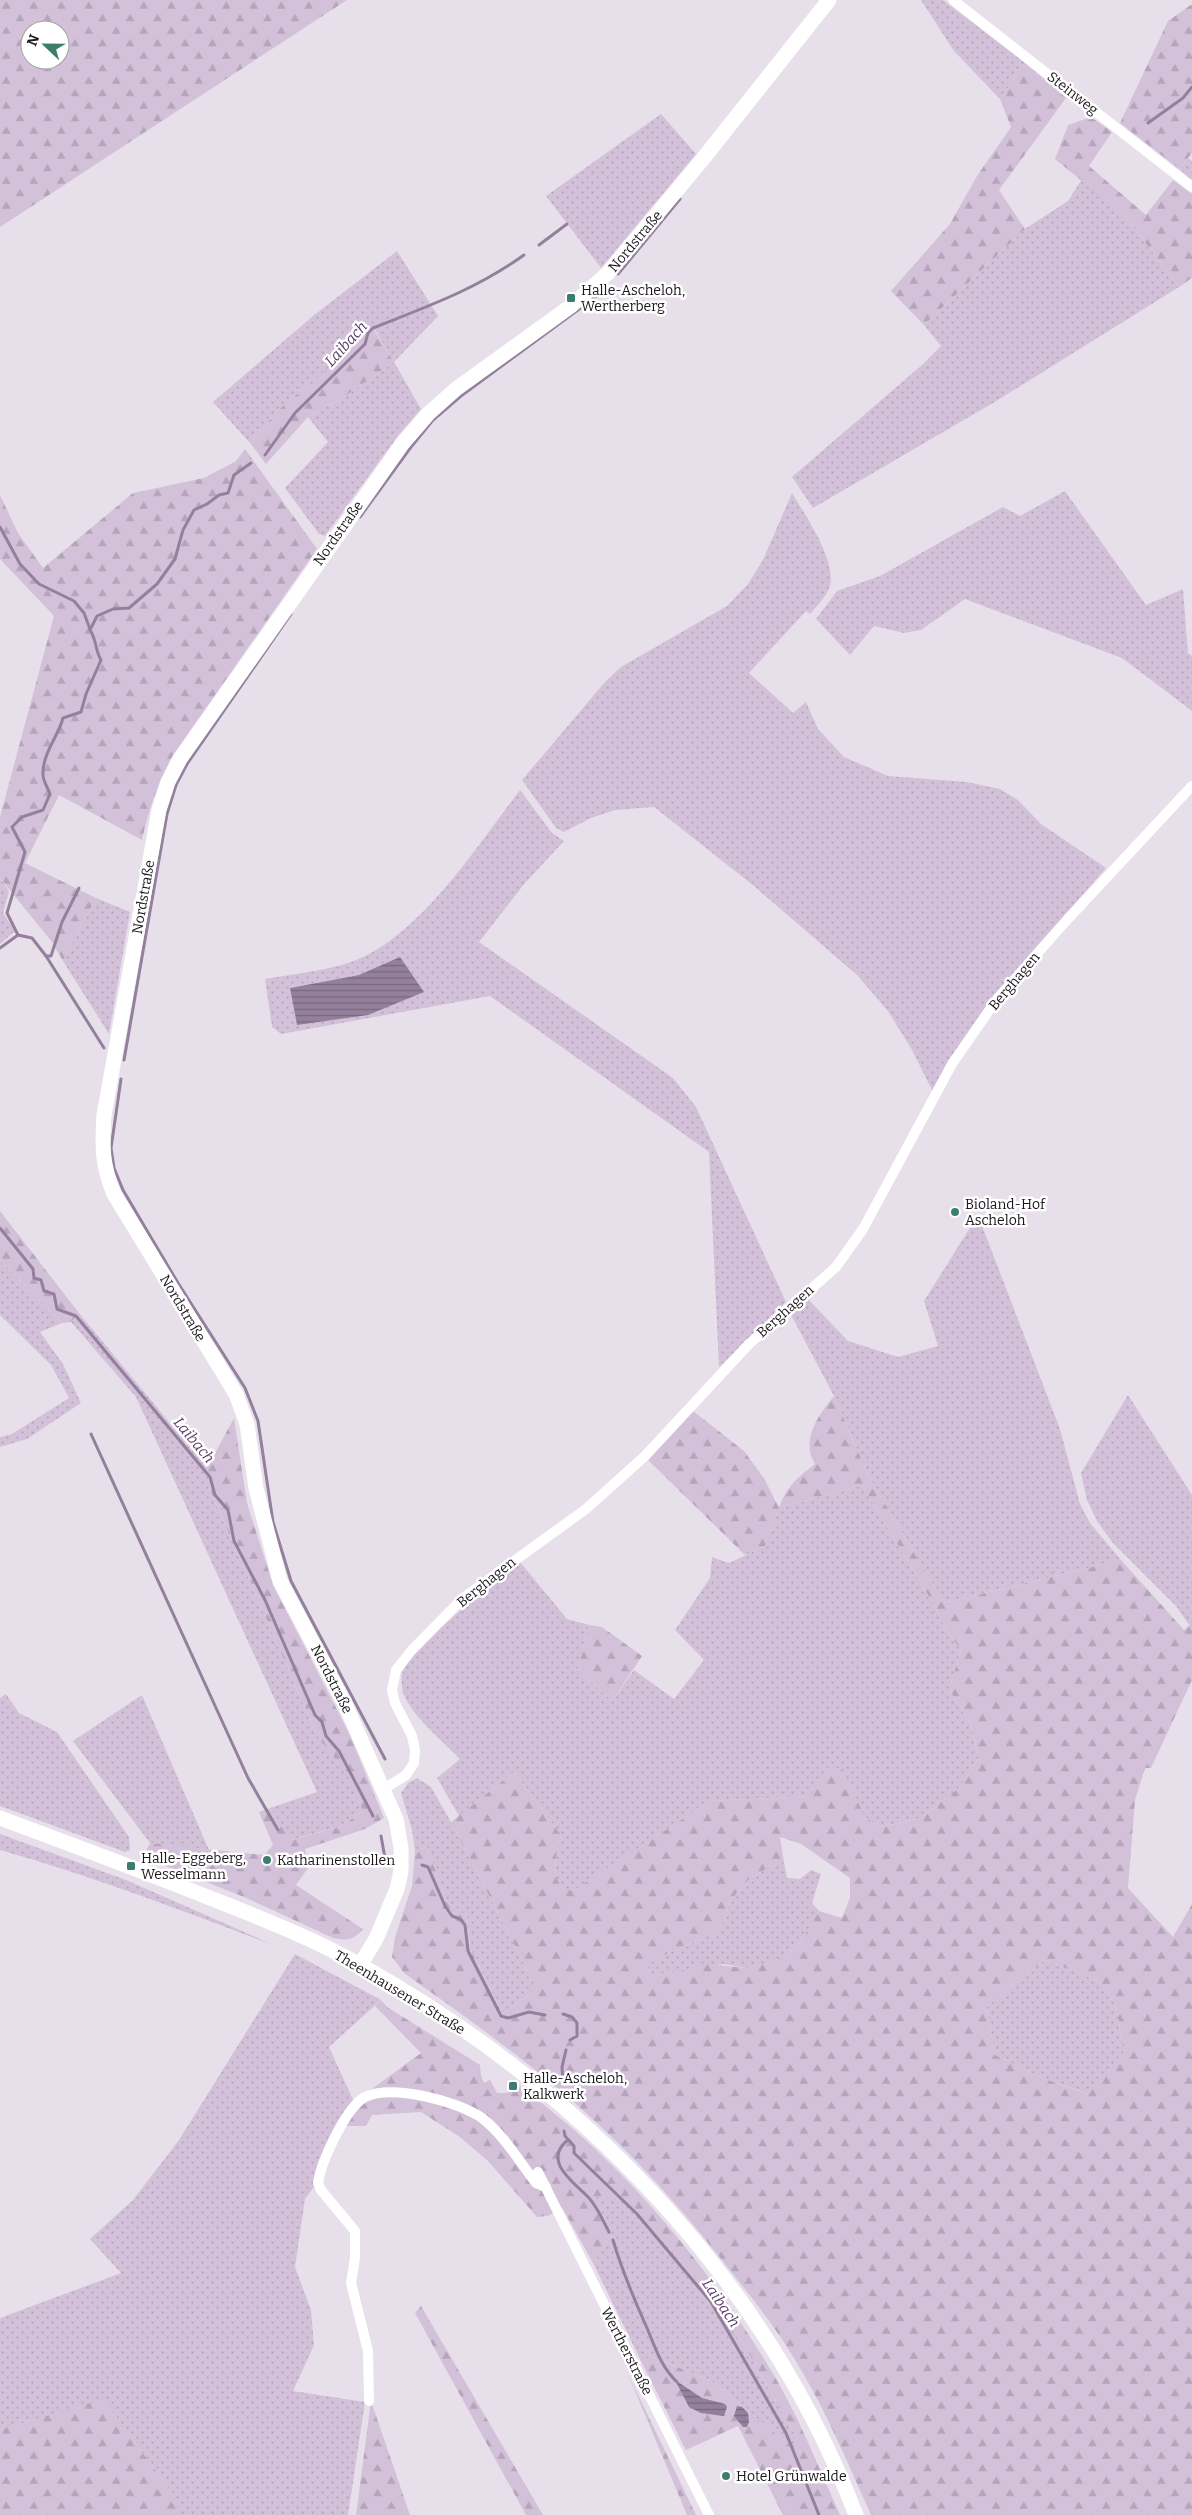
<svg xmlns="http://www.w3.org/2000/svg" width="1192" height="2515" viewBox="0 0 1192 2515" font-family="Bitter,serif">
<defs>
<pattern id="grass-dots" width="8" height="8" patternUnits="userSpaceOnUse" patternTransform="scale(1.25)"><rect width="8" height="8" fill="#d3c1da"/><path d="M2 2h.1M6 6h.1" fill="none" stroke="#b5a5ba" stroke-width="1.8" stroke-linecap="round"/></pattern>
<pattern id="forest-firs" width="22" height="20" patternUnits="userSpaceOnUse" patternTransform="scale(1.25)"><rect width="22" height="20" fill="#d3c1da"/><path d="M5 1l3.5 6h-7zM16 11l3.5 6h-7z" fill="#b5a5ba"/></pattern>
<pattern id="water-rules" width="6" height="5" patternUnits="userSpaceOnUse" patternTransform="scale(1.25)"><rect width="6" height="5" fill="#94809c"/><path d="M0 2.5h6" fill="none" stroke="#78687e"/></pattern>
</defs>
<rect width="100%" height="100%" fill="#e7e0ea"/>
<g fill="url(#grass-dots)" fill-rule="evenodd">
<path d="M 921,0 L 943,0 L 1025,63 L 1000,99 L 954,51 Z"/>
<path d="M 661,114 L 696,154 L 601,268 L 546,196 Z"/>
<path d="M 1188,158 L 1192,161 L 1192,180 L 1179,169 Z"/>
<path d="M 1082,179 L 1126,217 L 1179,287 L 993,403 L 813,508 L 792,477 L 922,365 L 941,346 L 924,325 L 1025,229 L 1068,201 Z"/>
<path d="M 397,251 L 438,316 L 394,362 L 421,409 L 397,437 L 325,536 L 319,534 L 285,488 L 328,442 L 308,417 L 341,399 L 394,362 L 375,330 L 277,411 L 250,443 L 213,402 L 313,316 Z"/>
<path d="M 1065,491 L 1146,605 L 1183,589 L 1188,653 L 1192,656 L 1192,711 L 1122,658 L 965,599 L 921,630 L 904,633 L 874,626 L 850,655 L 816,619 L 837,591 L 880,576 L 1003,507 L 1020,516 Z"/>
<path d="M 792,493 C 805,515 839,563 829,589 C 824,599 817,606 810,614 L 806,611 L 749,673 L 793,713 L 806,702 L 818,729 L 844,757 L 888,776 L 967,782 L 1000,789 L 1018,800 L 1041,824 L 1106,868 L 1064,916 L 933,1092 L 912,1050 L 888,1011 L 857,975 L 754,886 L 654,807 L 615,810 L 591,818 L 564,832 L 556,828 L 522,780 L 605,682 L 621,667 L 727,606 L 748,584 L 763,560 Z"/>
<path d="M 520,790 L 552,833 L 564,841 L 525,883 L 479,942 L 673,1078 L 696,1107 L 786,1302 L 719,1367 L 709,1152 L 490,996 L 281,1034 L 272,1027 L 265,979 C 293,974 325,971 351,962 C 420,937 476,847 520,790 ZM 359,975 L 297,1024 L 290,988 Z"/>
<path d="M 0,878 L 9,891 L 3,913 L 15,931 L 0,944 Z"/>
<path d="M 96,898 L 130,912 L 109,1034 L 63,961 Z"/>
<path d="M 974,1218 L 981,1223 L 1060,1429 L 1080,1504 L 1090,1523 L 1121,1560 L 944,1603 L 870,1479 L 834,1396 L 789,1311 L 806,1297 L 848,1341 L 898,1357 L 938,1346 L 924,1301 L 973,1223 Z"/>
<path d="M 0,1260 L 62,1323 L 40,1332 L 63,1364 L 81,1403 L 27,1439 L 0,1447 L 0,1437 L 12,1434 L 69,1398 L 51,1365 L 0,1315 Z"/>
<path d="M 79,1313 L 207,1468 L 210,1490 L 317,1735 L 349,1775 L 363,1811 L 342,1826 L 291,1840 L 270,1808 L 317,1792 L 136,1397 L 71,1322 Z"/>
<path d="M 1128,1395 L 1192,1495 L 1192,1623 L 1190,1626 L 1176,1606 L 1112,1542 L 1097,1521 L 1087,1500 L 1081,1473 Z"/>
<path d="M 862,1485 L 934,1605 L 946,1629 L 961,1650 L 949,1689 L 970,1723 L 979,1758 L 959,1788 L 921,1818 L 880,1827 L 865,1817 L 828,1768 L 811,1796 L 710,1801 L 575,1890 L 564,1889 C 549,1875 557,1853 561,1835 L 514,1772 L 459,1816 L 437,1778 L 460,1759 C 442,1740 413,1718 403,1693 C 402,1688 401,1679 402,1674 C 409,1648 496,1581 520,1562 L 567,1619 L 589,1625 L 578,1669 L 612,1701 L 634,1670 L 674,1699 L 704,1660 L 675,1630 L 710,1578 L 712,1557 L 729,1563 L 765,1546 L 779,1508 Z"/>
<path d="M 6,1694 L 19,1713 L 57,1732 L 129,1837 L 130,1850 L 125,1852 L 0,1806 L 0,1698 Z"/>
<path d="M 142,1695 L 209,1850 L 150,1843 L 73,1741 Z"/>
<path d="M 417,1778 L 431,1787 L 451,1822 L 537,1989 L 502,2013 L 470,1948 L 467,1916 L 447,1902 L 427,1847 L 415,1851 L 412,1830 L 401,1793 L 408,1783 Z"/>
<path d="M 0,1834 L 126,1880 L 278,1947 C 186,1912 95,1877 0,1850 Z"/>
<path d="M 784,1862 L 787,1878 L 800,1879 L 811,1870 L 821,1874 L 812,1903 L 819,1911 L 796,1949 L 770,1963 L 746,1968 L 723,1964 L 655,1975 L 649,1973 L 647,1965 L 653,1960 L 716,1932 L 726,1918 L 729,1902 L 750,1878 L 769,1867 Z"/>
<path d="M 295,1954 L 381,2000 L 329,2047 L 354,2102 L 316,2173 L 314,2187 L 305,2199 L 295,2267 L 311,2310 L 314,2345 L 293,2391 L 365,2402 L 348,2515 L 178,2515 L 178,2501 L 103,2400 L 0,2430 L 0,2318 L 121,2273 L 90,2239 L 133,2200 L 179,2140 Z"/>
<path d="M 1045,1960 L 1099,1981 L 1116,2006 L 1124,2052 L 1089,2094 L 1037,2076 L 995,2055 L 986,2007 Z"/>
<path d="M 595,2196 L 628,2199 L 704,2289 L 747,2350 L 797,2438 L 792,2447 L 711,2381 L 651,2356 L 642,2363 L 593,2263 L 611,2236 Z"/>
</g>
<g fill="url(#forest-firs)" fill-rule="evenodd">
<path d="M 0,0 L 347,0 L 0,227 ZM 30,30 L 60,30 L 60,60 L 30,60 Z"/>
<path d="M 1192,4 L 1192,153 L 1179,169 L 1120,123 L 1168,21 Z"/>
<path d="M 1025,63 L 1066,98 L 999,190 L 1025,229 L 924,325 L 891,291 L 950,224 L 977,176 L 1011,127 L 1000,99 Z"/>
<path d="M 1091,117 L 1112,132 L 1089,166 L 1146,215 L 1173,180 L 1192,194 L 1192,278 L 1179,287 L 1126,217 L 1055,159 L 1068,125 Z"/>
<path d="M 374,330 L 394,362 L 341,399 L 308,417 L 266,464 L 250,443 L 277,411 Z"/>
<path d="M 245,449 L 317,549 L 173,755 C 158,782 149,809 142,840 L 59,795 L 25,863 L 96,898 L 63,961 L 52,942 L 0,878 L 0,817 L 54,616 L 0,559 L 0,495 L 18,533 L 43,568 L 133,493 L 204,478 L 236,461 Z"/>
<path d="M 0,1211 L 79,1313 L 71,1322 L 62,1323 L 0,1260 Z"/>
<path d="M 834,1396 L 870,1479 L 944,1603 L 1121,1560 L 1184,1630 L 1192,1623 L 1192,1680 L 1151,1768 L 1145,1768 L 1135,1800 L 1128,1888 L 1173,1937 L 1192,1904 L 1192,2515 L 871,2515 C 850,2468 830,2420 804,2375 C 784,2339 758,2305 732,2273 C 691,2220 648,2170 598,2124 C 538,2068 471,2021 404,1973 L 392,1957 L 395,1937 L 412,1886 L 415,1851 L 427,1847 L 447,1902 L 467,1916 L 470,1948 L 502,2013 L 537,1989 L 451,1822 L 514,1772 L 561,1835 C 557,1853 549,1875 564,1889 L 574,1890 L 710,1801 L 810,1796 L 828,1768 L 842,1768 L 865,1817 L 880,1827 L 921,1818 L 959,1788 L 979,1758 L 970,1723 L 949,1689 L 961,1650 L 946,1629 L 934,1605 L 862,1485 L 779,1508 L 765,1546 L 745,1555 L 647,1459 L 693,1411 L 744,1451 L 765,1480 L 779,1508 C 787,1486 797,1478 815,1464 C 800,1441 819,1414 834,1396 ZM 780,1837 L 801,1844 L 850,1878 L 850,1898 L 842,1918 L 819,1911 L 796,1949 L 770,1963 L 746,1968 L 707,1964 L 680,1971 L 655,1975 L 649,1973 L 647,1965 L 653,1960 L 716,1932 L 726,1918 L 729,1902 L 750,1878 L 769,1867 L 784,1862 ZM 1045,1960 L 1099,1981 L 1116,2006 L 1124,2052 L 1088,2094 L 1037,2076 L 995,2055 L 986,2007 Z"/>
<path d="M 234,1418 L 247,1503 L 273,1585 L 349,1733 L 384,1818 L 365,1829 L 305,1849 L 308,1868 L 296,1885 L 363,1929 C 354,1940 347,1941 333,1938 L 244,1897 L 148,1859 L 145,1853 L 150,1843 L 264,1855 L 273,1845 L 259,1812 L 270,1808 L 292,1840 L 342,1826 L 363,1811 L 348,1775 L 317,1735 L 210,1490 L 207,1468 Z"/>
<path d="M 589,1625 L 602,1627 L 642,1656 L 612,1701 L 578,1669 Z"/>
<path d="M 381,2000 L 387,2007 L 480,2065 L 481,2076 L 484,2083 L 490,2080 L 497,2093 L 506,2093 L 520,2087 C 618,2157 703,2259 766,2362 C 796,2410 817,2463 840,2515 L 783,2515 L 738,2426 L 686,2450 L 642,2363 L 651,2356 L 711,2381 L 792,2447 L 797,2438 L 747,2350 L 704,2289 L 628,2200 L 596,2197 L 611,2236 L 593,2263 L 563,2209 L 547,2216 L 537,2217 L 488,2161 L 460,2137 L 421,2112 L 372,2115 L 366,2126 L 345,2126 L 354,2102 L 421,2053 L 375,2006 Z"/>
<path d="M 421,2306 L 543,2515 L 526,2515 L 415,2313 Z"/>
<path d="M 628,2374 L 696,2515 L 687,2515 Z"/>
<path d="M 103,2399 L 178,2501 L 178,2515 L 0,2515 L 0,2430 Z"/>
<path d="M 371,2401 L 410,2515 L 356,2515 Z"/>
</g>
<g fill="url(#water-rules)">
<path d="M 400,957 L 424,992 L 368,1015 L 297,1025 L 290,988 L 359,975 Z"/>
<path d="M 675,2380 L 702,2398 L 725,2404 L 727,2407 L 724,2416 L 701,2413 L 689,2407 Z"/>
<path d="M 737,2406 L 742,2407 L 748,2413 L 749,2422 L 747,2427 L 743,2427 L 734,2416 Z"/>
</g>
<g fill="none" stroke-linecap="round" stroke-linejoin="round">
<g stroke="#94809c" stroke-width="3">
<path d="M 1148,123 L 1183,98 L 1192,87"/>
<path d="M 539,245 L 567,224"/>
<path d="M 618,274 L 680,199"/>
<path d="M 265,455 L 295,413 L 365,344 L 368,333 L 373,328 C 428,306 475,290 524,255"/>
<path d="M 360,517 L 411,447 L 433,420 L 461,396 L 601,293"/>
<path d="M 0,527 L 20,564 L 39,584 L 74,601 L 84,613 L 90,629"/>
<path d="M 18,935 L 32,938 L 46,956 L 51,956 L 62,922 L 79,888"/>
<path d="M 0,948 L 18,935 L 7,913 L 25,852 L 12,827 L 22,817 L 43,810 L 50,794 C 48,788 43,781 43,775 C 42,754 58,737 63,718 L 81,712 L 86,694 L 101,660 C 95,650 97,641 90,630 L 97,616 L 113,609 L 129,608 L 157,584 L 175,559 L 183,530 L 194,510 L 207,504 L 219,495 L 228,493 L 234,475 L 251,463"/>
<path d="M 46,956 L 104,1048"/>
<path d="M 124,1060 L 167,814 L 176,785 L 187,764 L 291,614"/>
<path d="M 121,1079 L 111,1148 L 114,1168 L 123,1190 L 178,1283 L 245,1388 L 258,1421 L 273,1522 L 291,1581 L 385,1759"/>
<path d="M 0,1228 L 33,1269 L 34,1278 L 41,1280 L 44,1291 L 54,1294 L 57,1309 L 76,1316 L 210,1477 L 215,1495 L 228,1510 L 234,1541 L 265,1600 L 315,1715 L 322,1722 L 326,1736 L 339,1751 L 373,1816"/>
<path d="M 91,1434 L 248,1778 L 278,1830"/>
<path d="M 381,1836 L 385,1858"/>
<path d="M 422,1865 L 428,1867 L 445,1906 L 452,1916 L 460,1919 L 465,1925 L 468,1951 L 501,2016 L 508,2018 L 529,2012 L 545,2015"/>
<path d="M 563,2014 L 572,2017 L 577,2023 L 577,2036 L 570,2040"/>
<path d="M 563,2083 L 562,2067 L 566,2050"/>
<path d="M 564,2131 L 565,2136 L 574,2146 L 574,2153 L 637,2214 L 711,2302 L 786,2433 L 819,2515"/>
<path d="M 568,2140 C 541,2161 575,2183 589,2198 C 598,2208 603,2221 609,2232"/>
<path d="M 613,2240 C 622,2271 634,2299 647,2328 C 655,2347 661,2367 677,2382"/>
</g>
<g stroke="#fff" stroke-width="10">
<path d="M 953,0 L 1192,187"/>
<path d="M 384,1789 L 406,1775 L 414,1763 L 415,1750 L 412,1736 L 395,1703 L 392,1690 L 396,1670 L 411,1651 L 463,1598 L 586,1509 L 645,1456 L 749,1344 L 836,1267 L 863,1229 L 952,1064 L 997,999 L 1066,921 L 1192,786"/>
<path d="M 538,2172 L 709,2515"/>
<path d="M 369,2401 L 368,2351 L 351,2283 L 355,2258 L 355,2231 L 321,2190 L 318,2183 C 321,2162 346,2107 365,2097 C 392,2084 458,2101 482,2118 C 504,2135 519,2161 536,2183 L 546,2187"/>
</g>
<g stroke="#fff" stroke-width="15">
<path d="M 0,1818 C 70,1844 140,1870 210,1898 C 261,1918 314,1939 362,1966 C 581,2089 765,2278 856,2515"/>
<path d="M 360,1965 L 376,1939 L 397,1889 L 401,1871 L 401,1848 L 396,1819 L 344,1702 L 280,1581 L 256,1488 L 247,1424 L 236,1394 L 114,1194 C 102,1165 102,1147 104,1115 L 159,810 L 168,782 L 180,759 L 403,443 L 428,414 L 456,389 L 571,306 L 608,273 L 702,160 L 829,0"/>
</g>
</g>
<g fill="#3d7d6b" stroke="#fff" stroke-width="2">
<rect x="566" y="293" width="10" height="10" rx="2.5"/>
<circle cx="955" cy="1212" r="5"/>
<circle cx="267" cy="1860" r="5"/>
<rect x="126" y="1861" width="10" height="10" rx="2.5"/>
<rect x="508" y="2081" width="10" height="10" rx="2.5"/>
<circle cx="726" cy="2476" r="5"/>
</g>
<g text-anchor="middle" stroke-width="5" stroke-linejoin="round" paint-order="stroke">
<g font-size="14" fill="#1b181c" stroke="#fff">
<text transform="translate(1073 93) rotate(38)" y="5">Steinweg</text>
<text transform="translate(635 241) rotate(-50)" y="5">Nordstraße</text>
<text transform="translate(338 533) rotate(-55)" y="5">Nordstraße</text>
<text transform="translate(143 897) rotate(-80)" y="5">Nordstraße</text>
<text transform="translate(1014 981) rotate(-50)" y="5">Berghagen</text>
<text transform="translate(183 1308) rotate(59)" y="5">Nordstraße</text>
<text transform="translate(785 1311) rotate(-42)" y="5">Berghagen</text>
<text transform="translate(486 1582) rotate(-39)" y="5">Berghagen</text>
<text transform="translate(332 1679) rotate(63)" y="5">Nordstraße</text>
<text transform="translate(400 1992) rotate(31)" y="5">Theenhausener Straße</text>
<text transform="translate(627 2351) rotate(63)" y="5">Wertherstraße</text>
</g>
<g font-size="14" fill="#1b181c" stroke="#fff" text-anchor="start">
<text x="581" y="295">Halle-Ascheloh,<tspan x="581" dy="16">Wertherberg</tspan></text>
<text x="965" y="1209">Bioland-Hof<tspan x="965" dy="16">Ascheloh</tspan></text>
<text x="141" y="1863">Halle-Eggeberg,<tspan x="141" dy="16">Wesselmann</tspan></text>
<text x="277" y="1865">Katharinenstollen</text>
<text x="523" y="2083">Halle-Ascheloh,<tspan x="523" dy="16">Kalkwerk</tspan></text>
<text x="736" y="2481">Hotel Grünwalde</text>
</g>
<g font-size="15" font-style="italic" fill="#593a64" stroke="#fff">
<text transform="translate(346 344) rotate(-48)" y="5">Laibach</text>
<text transform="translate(194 1440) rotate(50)" y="5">Laibach</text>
<text transform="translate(721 2303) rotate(56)" y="5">Laibach</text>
</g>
</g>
<g transform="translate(45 45) rotate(292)"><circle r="24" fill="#ffffff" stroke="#a4a3a4"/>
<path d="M0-4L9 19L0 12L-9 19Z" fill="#3d7d6b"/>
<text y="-8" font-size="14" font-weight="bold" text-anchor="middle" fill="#1b181c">N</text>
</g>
</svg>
